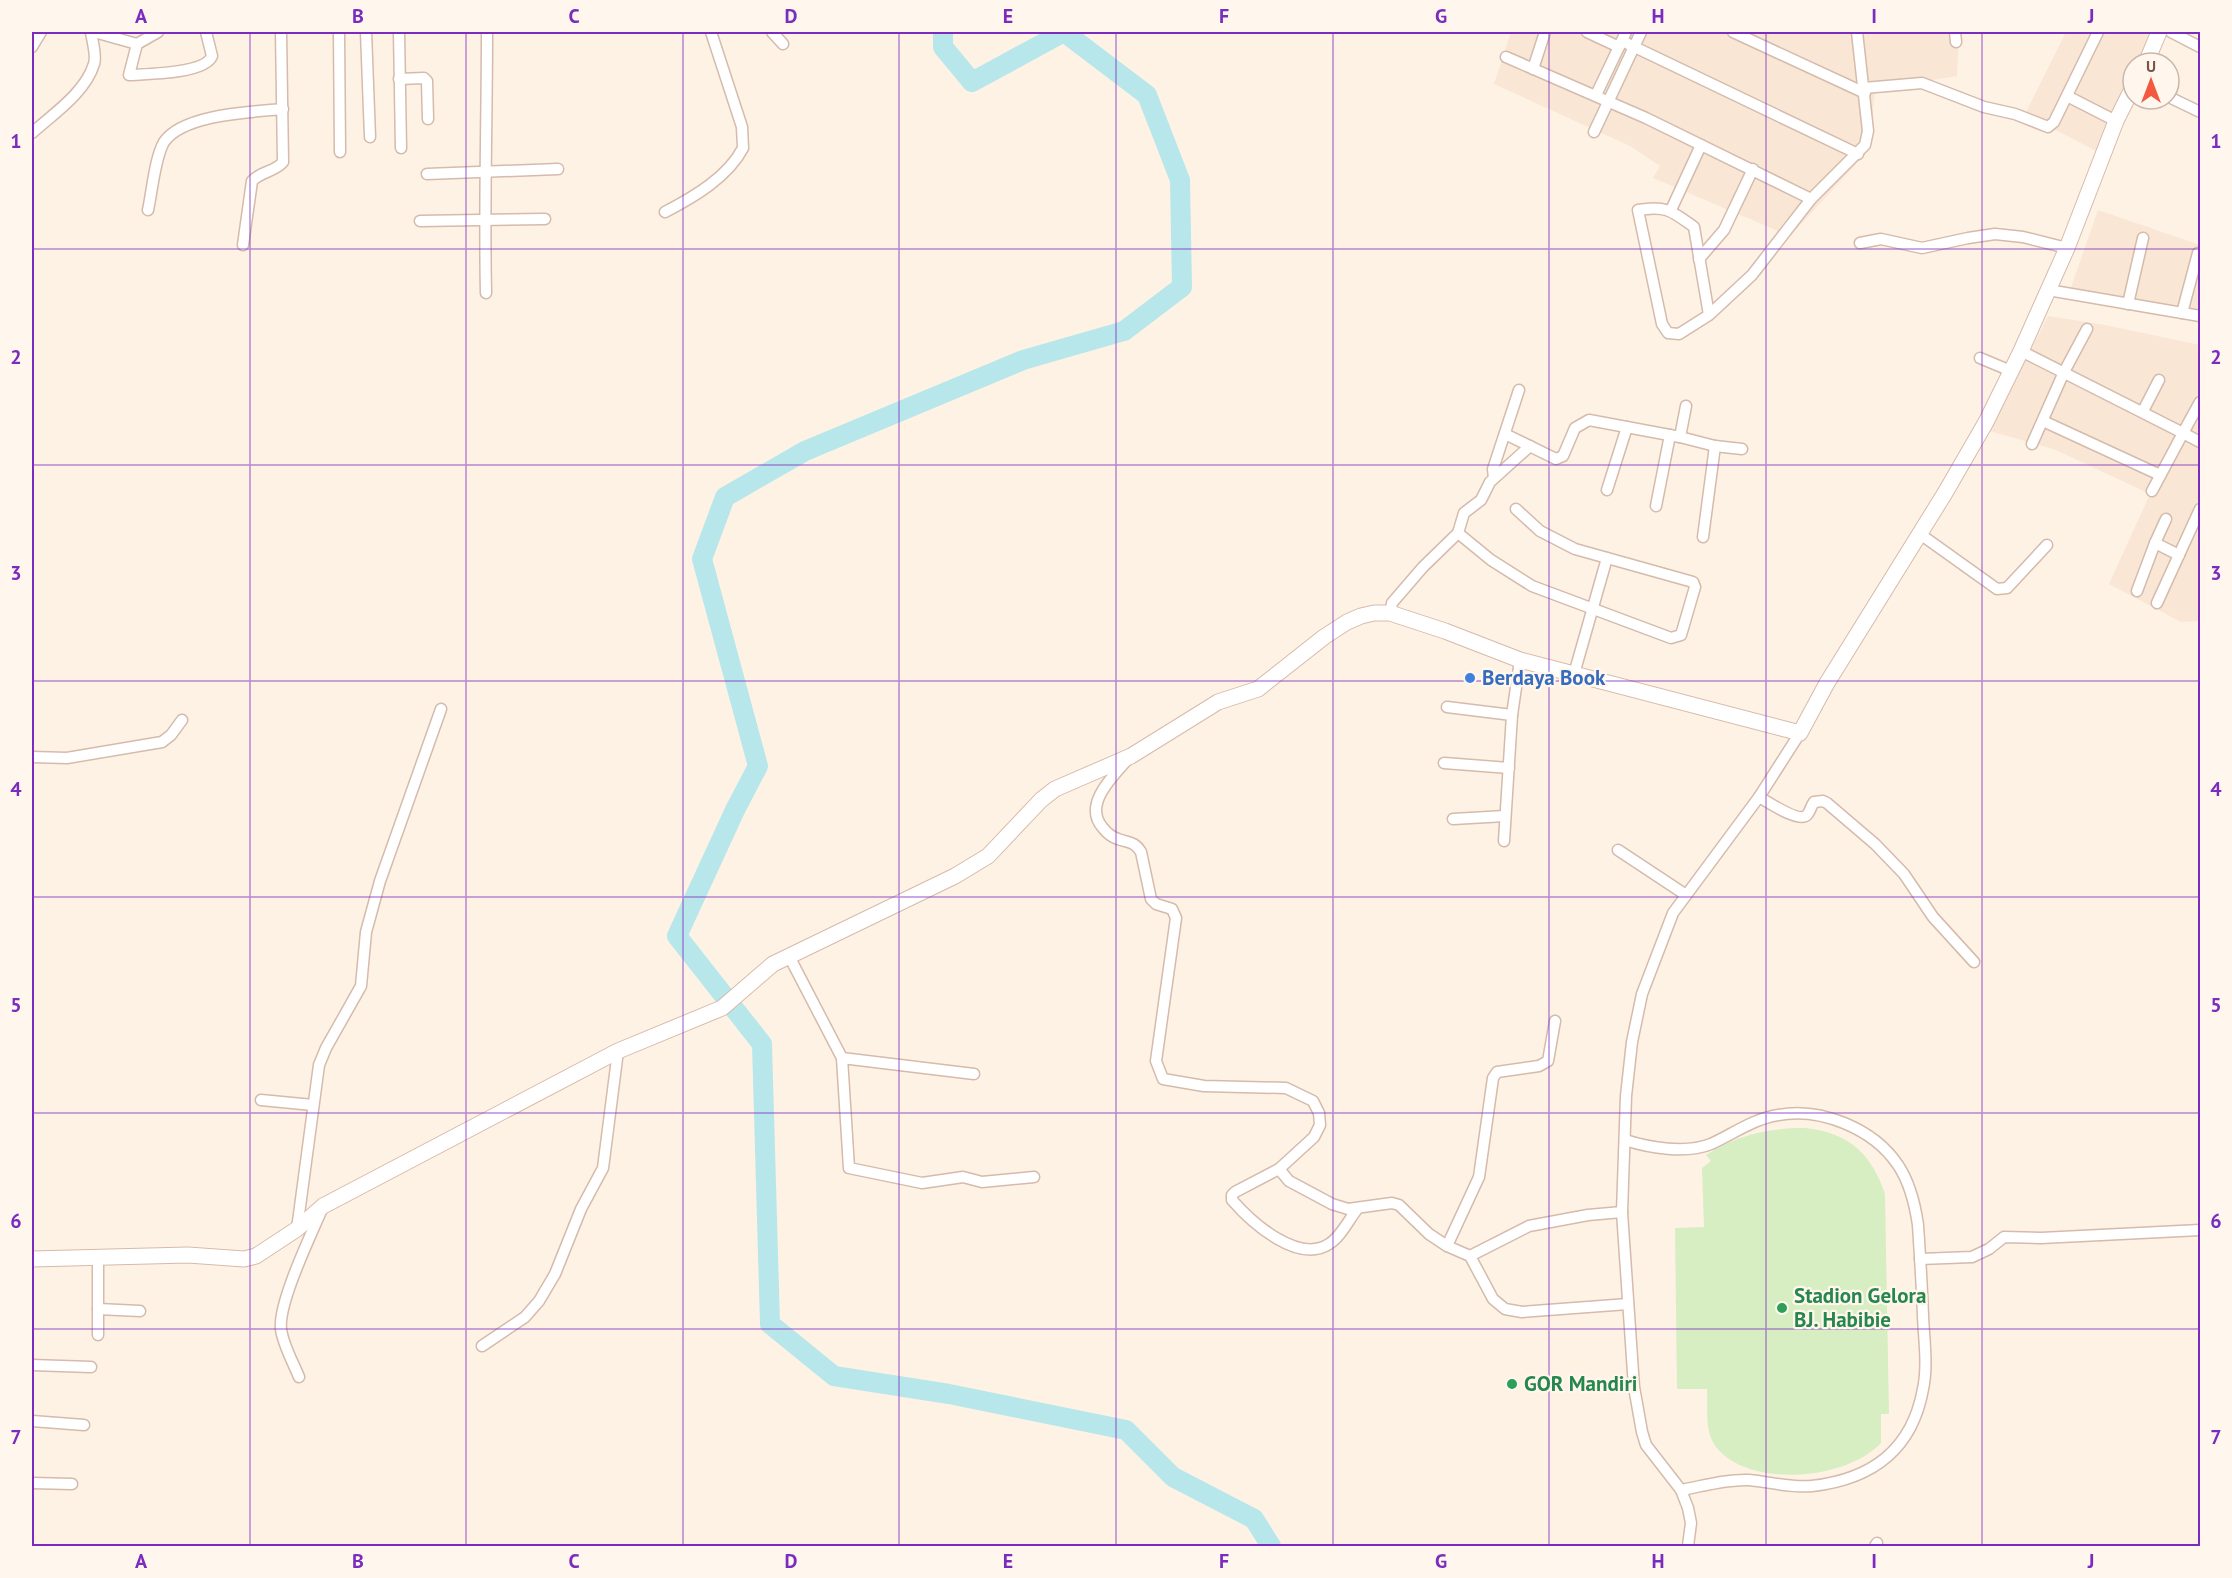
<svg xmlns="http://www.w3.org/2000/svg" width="2232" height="1578" viewBox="0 0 2232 1578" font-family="'PT Sans',sans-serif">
<rect width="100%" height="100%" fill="#fef2e5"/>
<g fill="#f9e6d5">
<path d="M 1511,32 L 1959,32 L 1957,76 L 1875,90 L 1869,150 L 1790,236 L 1653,178 L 1660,166 L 1630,146 L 1494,84 Z"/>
<path d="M 2066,32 L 2152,32 L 2138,63 L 2133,63 L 2133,74 L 2098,152 L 2025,114 Z"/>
<path d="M 2098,210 L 2200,245 L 2200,319 L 2067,299 Z"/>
<path d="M 2048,316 L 2105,325 L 2200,345 L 2200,621 L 2181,622 L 2109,584 L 2150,494 L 2056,450 L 1990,431 Z"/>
</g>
<path fill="#d7eec2" d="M 1805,1128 C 1848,1132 1872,1154 1885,1194 L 1889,1414 L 1881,1414 L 1881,1443 C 1847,1480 1749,1489 1716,1447 C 1704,1432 1708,1407 1707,1389 L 1677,1389 L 1675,1228 L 1704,1227 L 1702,1168 L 1711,1161 L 1706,1155 C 1737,1135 1768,1128 1805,1128 Z"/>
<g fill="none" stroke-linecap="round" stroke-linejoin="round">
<path stroke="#b7e7ea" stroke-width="20" d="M 943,32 L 943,47 L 972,82 L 1064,32 L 1147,95 L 1180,180 L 1182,287 L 1124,331 L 1023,360 L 805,451 L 725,497 L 702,559 L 758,766 L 735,810 L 677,936 L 762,1044 L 770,1324 L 834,1376 L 949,1394 L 1126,1430 L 1173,1477 L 1254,1519 L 1271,1546"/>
<g stroke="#d4bbac" stroke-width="13">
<g id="street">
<path d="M 94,32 L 137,44"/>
<path d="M 158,32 L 137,44 L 129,75 C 146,74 205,74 212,56 L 206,32"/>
<path d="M 339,32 L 340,152"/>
<path d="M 366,32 L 370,137"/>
<path d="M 399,32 L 401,148"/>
<path d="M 772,32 L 783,44"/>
<path d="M 1587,32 L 1619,47"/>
<path d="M 1733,32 L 1865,93"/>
<path d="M 1955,32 L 1956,42"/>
<path d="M 2171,32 L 2200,47"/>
<path d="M 1622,41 L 1858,154"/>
<path d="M 32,47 L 41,32"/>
<path d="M 1506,57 L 1646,118 L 1811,199"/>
<path d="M 1533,69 L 1545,32"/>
<path d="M 399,79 L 424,78 L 427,81 L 428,119"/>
<path d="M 1864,88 L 1922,83 L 1984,107 L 2015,114 L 2048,127 L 2054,122 L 2098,32"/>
<path d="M 1596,95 L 1626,32"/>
<path d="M 2067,96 L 2116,121"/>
<path d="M 2169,97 L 2200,112"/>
<path d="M 1594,132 L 1641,32"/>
<path d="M 32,133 C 53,114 85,93 94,64 C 97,56 92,40 91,32"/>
<path d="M 427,174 L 558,169"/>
<path d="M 148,210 C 152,192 155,157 164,142 C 183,114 252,112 283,109"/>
<path d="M 1671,210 L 1701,145"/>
<path d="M 665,212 C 694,197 728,177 743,148 L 742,127 L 711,32"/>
<path d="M 420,221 L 545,219"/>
<path d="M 1860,243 L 1881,239 L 1922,248 L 1968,238 L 1995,234 L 2023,237 L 2067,248"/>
<path d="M 243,245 L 252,181 C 261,171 275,172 283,162 L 281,32"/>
<path d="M 1699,259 L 1724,230 L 1753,169"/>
<path d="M 2048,290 L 2200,316"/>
<path d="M 486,293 C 484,206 487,119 487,32"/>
<path d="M 2128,304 L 2143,238"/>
<path d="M 2182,313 L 2198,253"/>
<path d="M 1709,315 L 1694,227 C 1672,211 1666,205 1638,210 L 1662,324 L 1668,333 L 1679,334 L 1709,315 L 1752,275 L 1811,199 L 1865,145 L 1868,131 L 1857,32"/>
<path d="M 2021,351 L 2183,433 L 2152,491"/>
<path d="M 1980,358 L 2011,371"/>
<path d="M 2200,402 L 2183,433 L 2200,442"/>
<path d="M 2143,411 L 2159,380"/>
<path d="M 2043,421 L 2160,475"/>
<path d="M 1505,434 L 1556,459 L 1563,456 L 1575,428 L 1589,420 L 1680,437 L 1715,446 L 1742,449"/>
<path d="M 1680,437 L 1686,406"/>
<path d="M 2032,444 L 2064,372 L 2087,329"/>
<path d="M 1494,478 L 1493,469 L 1519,390"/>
<path d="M 1607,490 L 1627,427"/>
<path d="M 1656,506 L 1670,435"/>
<path d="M 1458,533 L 1491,560 L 1532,586 L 1671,638 L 1681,635 L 1695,587 L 1693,582 L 1575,549 L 1540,531 L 1516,509"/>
<path d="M 1920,534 L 1997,589 L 2007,588 L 2047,545"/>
<path d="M 1703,537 L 1715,446"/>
<path d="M 2155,543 L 2179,555"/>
<path d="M 2137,591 L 2155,543 L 2166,519"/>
<path d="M 2157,603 L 2200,509"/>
<path d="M 1390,613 L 1392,603 L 1423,567 L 1458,533 L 1464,513 L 1481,500 L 1490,482 L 1530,446"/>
<path d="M 1574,674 L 1607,558"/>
<path d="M 1447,707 L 1512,715"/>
<path d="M 32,757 L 67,758 L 162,742 L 171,735 L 182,720"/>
<path d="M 1128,759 C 1113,776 1082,805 1103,828 C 1106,832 1112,837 1118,839 C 1129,843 1134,841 1141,852 L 1151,899 L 1156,904 L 1172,909 L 1176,918 L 1156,1061 L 1163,1079 L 1204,1086 L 1286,1088 L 1313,1101 L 1319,1113 L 1320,1125 L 1314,1137 L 1279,1169 L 1289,1181 L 1332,1204 L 1348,1209 L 1392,1203 L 1399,1205 L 1429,1234 L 1447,1246 L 1470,1256 L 1493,1299 L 1505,1309 L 1522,1312 L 1628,1304"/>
<path d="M 1444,763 L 1509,768"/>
<path d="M 1759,797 C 1768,802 1799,823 1807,815 C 1810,812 1811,806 1814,802 L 1823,801 L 1827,803 L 1875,844 L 1904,874 L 1933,917 L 1974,962"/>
<path d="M 1453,819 L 1505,816"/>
<path d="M 1504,841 L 1512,715 L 1520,660"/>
<path d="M 1618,850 L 1686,895"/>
<path d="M 790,958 L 842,1058 L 849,1168 L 922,1183 L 963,1177 L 982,1182 L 1034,1177"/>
<path d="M 842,1058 L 974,1074"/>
<path d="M 261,1100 L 313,1105"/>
<path d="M 1625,1140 C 1650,1148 1686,1154 1711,1144 C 1733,1134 1753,1119 1778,1115 C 1820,1107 1873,1128 1898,1165 C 1910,1183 1915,1204 1918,1225 C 1920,1256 1922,1286 1923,1316 C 1924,1340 1928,1366 1923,1389 C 1912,1450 1872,1479 1812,1486 C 1791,1488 1770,1482 1749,1480 C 1726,1479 1703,1486 1681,1490"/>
<path d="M 1279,1169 L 1235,1192 L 1232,1195 L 1232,1200 C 1252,1223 1298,1264 1329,1244 C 1341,1237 1349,1219 1358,1208"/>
<path d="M 297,1229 L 319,1065 L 326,1048 L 361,986 L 366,932 L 380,881 L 441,709"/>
<path d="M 1447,1246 L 1479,1177 L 1493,1078 L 1497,1072 L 1539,1066 L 1548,1061 L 1555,1021"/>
<path d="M 1470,1256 L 1529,1226 L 1588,1215 L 1622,1212"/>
<path d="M 1920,1259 L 1972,1257 L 1989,1249 L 2004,1237 L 2041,1238 L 2200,1230"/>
<path d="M 98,1309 L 140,1311"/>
<path d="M 98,1335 L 98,1258"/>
<path d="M 482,1346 L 525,1317 L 539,1301 L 555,1274 L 581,1209 L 603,1168 L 618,1051"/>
<path d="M 32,1365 L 91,1367"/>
<path d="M 299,1377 C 293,1362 283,1345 281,1329 C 278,1303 311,1235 322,1209"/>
<path d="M 32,1421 L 84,1425"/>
<path d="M 32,1483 L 72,1484"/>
<path d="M 1688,1546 L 1691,1523 L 1688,1508 L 1681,1490 L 1646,1445 L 1642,1432 L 1634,1387 L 1622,1212 L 1626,1096 L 1632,1042 L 1642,994 L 1673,913 L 1759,797 L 1800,733"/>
<path d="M 1875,1546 L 1877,1543"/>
</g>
</g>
<g stroke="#d7baa9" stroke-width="17">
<g id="secondary">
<path d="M 2146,63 L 2159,32"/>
<path d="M 32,1259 L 188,1255 L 244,1259 L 256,1256 L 297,1229 L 323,1206 L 618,1051 L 722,1008 L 773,964 L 955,876 L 988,856 L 1041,800 L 1055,789 L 1131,756 L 1218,702 L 1258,689 L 1324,637 L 1347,622 L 1361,616 L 1374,613 L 1390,613 L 1445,631 L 1520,660 L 1800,733 L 1827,683 L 1945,493 L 1986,422 L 2021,351 L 2067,248 L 2116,121 L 2133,87"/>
</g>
</g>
<use href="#street" stroke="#fff" stroke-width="10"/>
<use href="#secondary" stroke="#fff" stroke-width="15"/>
</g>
<path fill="none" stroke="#7b2cbf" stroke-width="1.5" stroke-opacity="0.55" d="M 250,32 L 250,1546M 466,32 L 466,1546M 683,32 L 683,1546M 899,32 L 899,1546M 1116,32 L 1116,1546M 1333,32 L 1333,1546M 1549,32 L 1549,1546M 1766,32 L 1766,1546M 1982,32 L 1982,1546M 32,249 L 2200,249M 32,465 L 2200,465M 32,681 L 2200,681M 32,897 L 2200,897M 32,1113 L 2200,1113M 32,1329 L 2200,1329"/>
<circle fill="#3f7fe0" stroke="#fff7ed" stroke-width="2" cx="1470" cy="678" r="6"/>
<g fill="#2e9e5b" stroke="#fff7ed" stroke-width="2">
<circle cx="1782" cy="1308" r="6"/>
<circle cx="1512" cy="1384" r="6"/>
</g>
<g text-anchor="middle" stroke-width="4.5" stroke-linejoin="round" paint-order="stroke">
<g font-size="21" font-weight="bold" fill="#366cbe" stroke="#fff7ed" text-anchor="start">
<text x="1482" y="685">Berdaya Book</text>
</g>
<g font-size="21" font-weight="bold" fill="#27864d" stroke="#fff7ed" text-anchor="start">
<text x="1794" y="1303">Stadion Gelora<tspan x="1794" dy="24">BJ. Habibie</tspan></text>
<text x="1524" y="1391">GOR Mandiri</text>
</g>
</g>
<rect width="2232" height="1578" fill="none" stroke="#fff7ed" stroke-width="66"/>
<g transform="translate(2151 81)"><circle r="28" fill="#fff7ed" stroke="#cab6ab" stroke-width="1.5"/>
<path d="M0-4.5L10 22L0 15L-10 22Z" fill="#f3593f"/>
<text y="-9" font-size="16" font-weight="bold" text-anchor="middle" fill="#7a5547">U</text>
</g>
<rect x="33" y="33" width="2166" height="1512" fill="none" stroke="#7b2cbf" stroke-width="2"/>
<g font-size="20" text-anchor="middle" font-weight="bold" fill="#7b2cbf">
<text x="141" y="23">A</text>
<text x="358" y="23">B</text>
<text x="574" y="23">C</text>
<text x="791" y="23">D</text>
<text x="1008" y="23">E</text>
<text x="1224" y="23">F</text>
<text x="1441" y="23">G</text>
<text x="1658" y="23">H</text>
<text x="1874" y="23">I</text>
<text x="2091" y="23">J</text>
<text x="16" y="148">1</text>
<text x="2216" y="148">1</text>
<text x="16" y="364">2</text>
<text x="2216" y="364">2</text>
<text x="16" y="580">3</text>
<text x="2216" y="580">3</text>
<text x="16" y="796">4</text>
<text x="2216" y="796">4</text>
<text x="16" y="1012">5</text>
<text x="2216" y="1012">5</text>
<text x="16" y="1228">6</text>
<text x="2216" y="1228">6</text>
<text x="16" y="1444">7</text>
<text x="2216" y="1444">7</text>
<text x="141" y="1568">A</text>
<text x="358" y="1568">B</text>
<text x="574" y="1568">C</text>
<text x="791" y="1568">D</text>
<text x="1008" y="1568">E</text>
<text x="1224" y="1568">F</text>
<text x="1441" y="1568">G</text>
<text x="1658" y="1568">H</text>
<text x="1874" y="1568">I</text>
<text x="2091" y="1568">J</text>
</g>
</svg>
